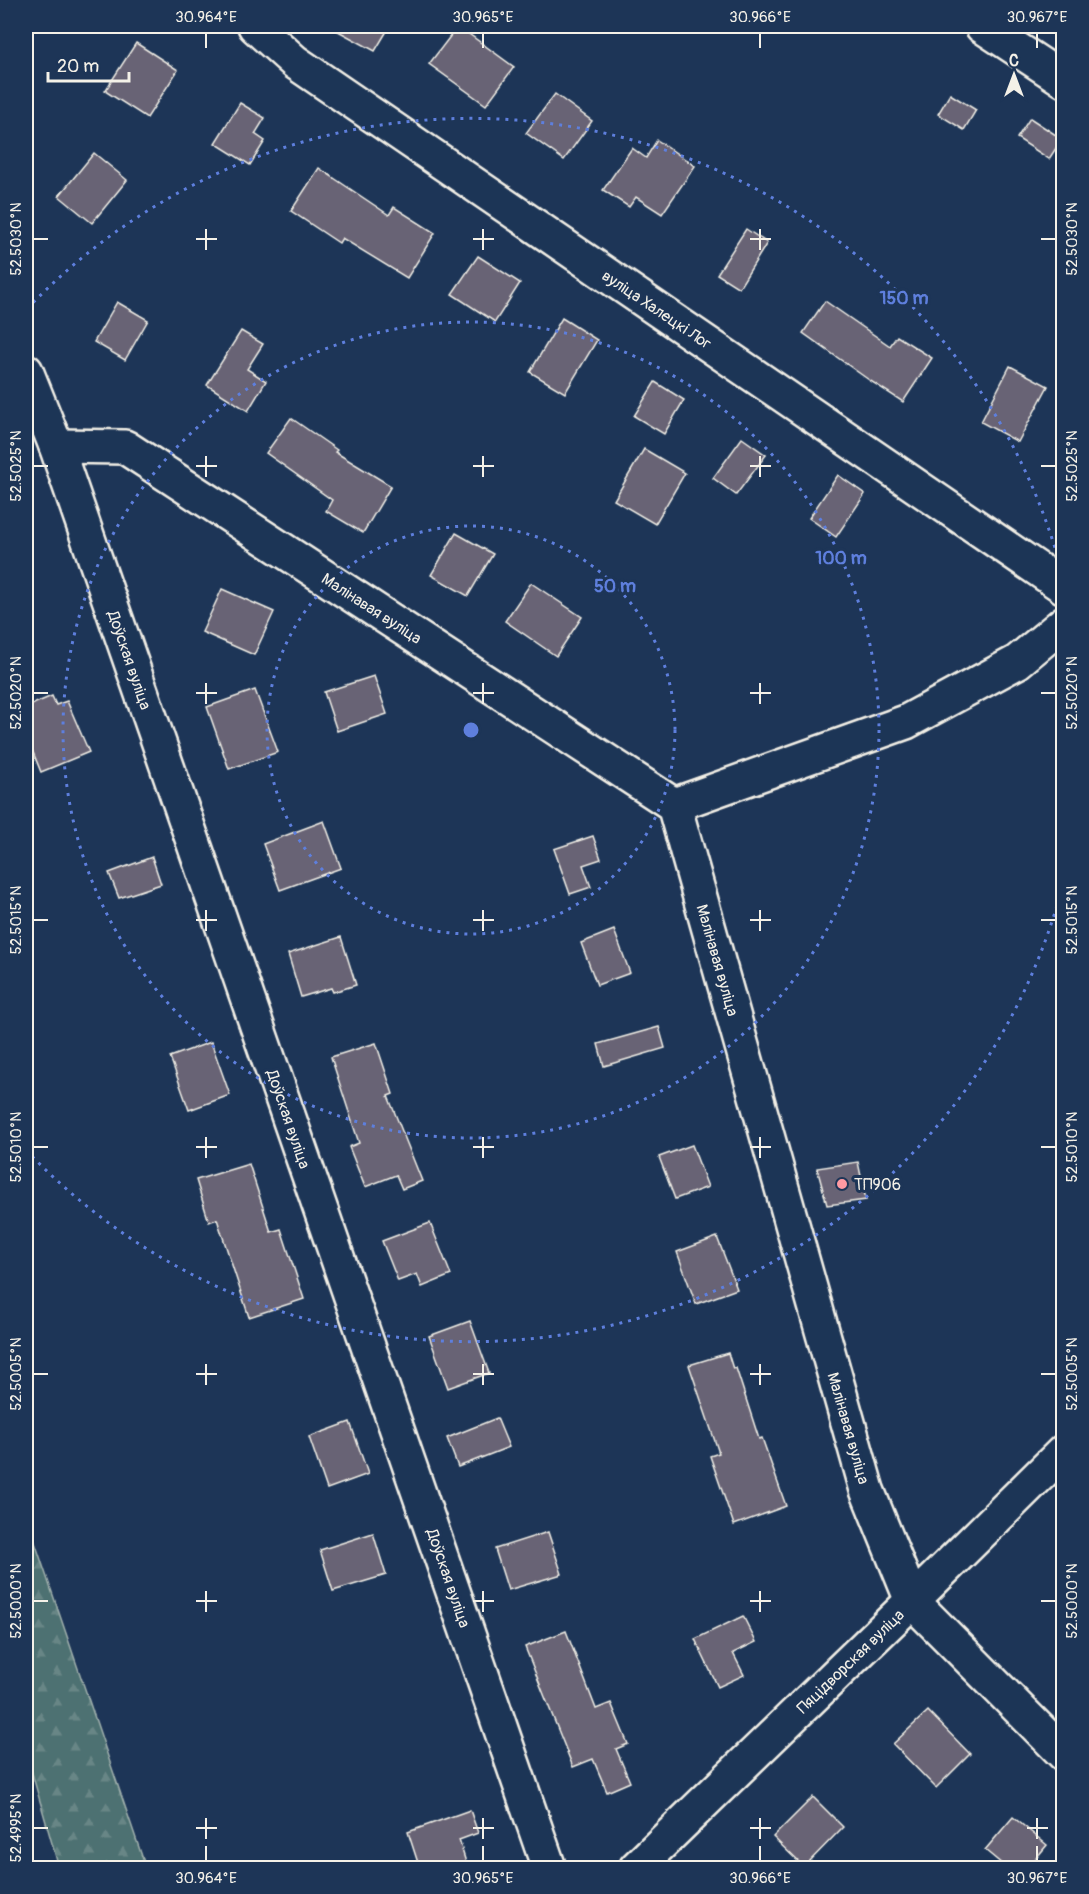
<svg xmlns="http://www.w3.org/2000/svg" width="1089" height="1894" viewBox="0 0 1089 1894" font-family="Pangolin,sans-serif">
<defs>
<pattern id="forest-firs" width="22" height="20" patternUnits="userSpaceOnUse" patternTransform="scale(1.5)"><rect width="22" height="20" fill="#4e7172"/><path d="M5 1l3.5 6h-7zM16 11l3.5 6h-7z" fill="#688686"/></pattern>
</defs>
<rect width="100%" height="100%" fill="#1d3557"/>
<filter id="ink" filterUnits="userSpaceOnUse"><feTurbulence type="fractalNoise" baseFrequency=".0167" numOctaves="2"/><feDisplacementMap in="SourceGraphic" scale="12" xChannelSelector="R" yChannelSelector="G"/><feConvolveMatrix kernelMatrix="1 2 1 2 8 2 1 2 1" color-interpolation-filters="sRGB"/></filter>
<g filter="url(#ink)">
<path fill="url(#forest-firs)" stroke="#a1b1ad" stroke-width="1.5" d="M 26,1516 L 146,1868 L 59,1868 L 26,1752 Z"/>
<g fill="#686375" stroke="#f4f1e8" stroke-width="1.5">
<path d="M 329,26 L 390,26 L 375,51 Z"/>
<path d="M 458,26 L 514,67 L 486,105 L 429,64 Z"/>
<path d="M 136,43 L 178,70 L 147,118 L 105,91 Z"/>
<path d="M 555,94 L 592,121 L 564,160 L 526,133 Z"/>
<path d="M 950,94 L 976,110 L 964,130 L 938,114 Z"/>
<path d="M 240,103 L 265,118 L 255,134 L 265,141 L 250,165 L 215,143 Z"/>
<path d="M 1030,118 L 1062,139 L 1049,159 L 1017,138 Z"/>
<path d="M 657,140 L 695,166 L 662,214 L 636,197 L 629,207 L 603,190 L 632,148 L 646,158 Z"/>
<path d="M 94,153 L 127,180 L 92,223 L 59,196 Z"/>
<path d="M 319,168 L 389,215 L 394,207 L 435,233 L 407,278 L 342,238 L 339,243 L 291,211 Z"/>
<path d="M 746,229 L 767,243 L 739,288 L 717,274 Z"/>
<path d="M 478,256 L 520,283 L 495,322 L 452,294 Z"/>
<path d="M 825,301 L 890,346 L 897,336 L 932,358 L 903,402 L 869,380 L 803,333 Z"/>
<path d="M 117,302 L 148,320 L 125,360 L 94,342 Z"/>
<path d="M 562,318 L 597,340 L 565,393 L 530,372 Z"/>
<path d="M 241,331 L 263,344 L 247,369 L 266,381 L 248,411 L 207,385 Z"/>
<path d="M 1010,366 L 1048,386 L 1018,442 L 981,422 Z"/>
<path d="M 655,382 L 684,400 L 664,434 L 634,416 Z"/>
<path d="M 291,418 L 337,450 L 335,452 L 391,486 L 363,533 L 326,511 L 332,500 L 266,453 Z"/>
<path d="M 742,438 L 766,455 L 736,495 L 713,478 Z"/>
<path d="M 644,449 L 685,473 L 655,524 L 614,500 Z"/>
<path d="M 838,475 L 865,494 L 836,537 L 809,518 Z"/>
<path d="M 456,533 L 493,554 L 468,596 L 431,575 Z"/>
<path d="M 531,583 L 582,617 L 556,656 L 505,621 Z"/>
<path d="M 222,589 L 274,612 L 254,655 L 202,632 Z"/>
<path d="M 374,676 L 387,714 L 337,731 L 324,692 Z"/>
<path d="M 255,690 L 278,752 L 229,769 L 207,707 Z"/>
<path d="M 52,696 L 56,705 L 67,701 L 89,752 L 41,772 L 26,735 L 26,707 Z"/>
<path d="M 324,821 L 341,868 L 280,890 L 263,844 Z"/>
<path d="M 593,836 L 601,859 L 583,865 L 591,887 L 570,894 L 554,849 Z"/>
<path d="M 152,857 L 161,884 L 119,898 L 109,873 Z"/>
<path d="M 614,930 L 630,973 L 597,985 L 581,943 Z"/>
<path d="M 341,937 L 356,985 L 333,992 L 331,988 L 301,997 L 288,954 Z"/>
<path d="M 659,1027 L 665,1048 L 604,1066 L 598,1044 Z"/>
<path d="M 211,1042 L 230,1095 L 189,1110 L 170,1057 Z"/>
<path d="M 376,1043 L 393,1094 L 388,1096 L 422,1181 L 402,1189 L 396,1175 L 365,1187 L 349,1147 L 359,1143 L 331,1057 Z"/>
<path d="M 692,1145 L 708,1187 L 675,1199 L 659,1157 Z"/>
<path d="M 858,1162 L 866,1200 L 827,1205 L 817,1168 Z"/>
<path d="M 249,1164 L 271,1232 L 281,1229 L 304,1299 L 249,1317 L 217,1219 L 209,1222 L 196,1180 Z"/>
<path d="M 430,1223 L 451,1275 L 422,1287 L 417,1274 L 398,1281 L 382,1241 Z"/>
<path d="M 717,1237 L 737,1289 L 696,1304 L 677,1252 Z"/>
<path d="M 470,1321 L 489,1373 L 448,1388 L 429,1336 Z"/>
<path d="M 728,1353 L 733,1369 L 736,1368 L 759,1439 L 762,1438 L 786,1506 L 734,1525 L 710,1456 L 719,1453 L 689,1365 Z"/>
<path d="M 497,1418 L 509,1447 L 458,1467 L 447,1438 Z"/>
<path d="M 350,1422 L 368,1474 L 327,1489 L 309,1437 Z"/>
<path d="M 548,1532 L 562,1574 L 508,1590 L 495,1549 Z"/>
<path d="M 373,1533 L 386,1575 L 333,1591 L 320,1550 Z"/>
<path d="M 743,1616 L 756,1642 L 733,1653 L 744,1675 L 718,1687 L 695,1639 Z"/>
<path d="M 566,1631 L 596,1709 L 611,1703 L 628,1744 L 616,1749 L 630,1782 L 607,1792 L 593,1759 L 573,1767 L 525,1647 Z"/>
<path d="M 928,1711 L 970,1754 L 936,1788 L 893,1744 Z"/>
<path d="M 813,1797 L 843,1827 L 804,1867 L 773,1837 Z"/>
<path d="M 470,1810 L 478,1833 L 459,1840 L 468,1869 L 420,1869 L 408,1832 Z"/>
<path d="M 1013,1817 L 1047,1845 L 1027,1869 L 1008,1869 L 985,1850 Z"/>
</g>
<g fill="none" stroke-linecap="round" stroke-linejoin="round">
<g stroke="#f4f1e8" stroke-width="38">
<g id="minor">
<path d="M 255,26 L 295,62 L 1064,587"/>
<path d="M 982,26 L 1064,80"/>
<path d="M 26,371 L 56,446 L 549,1868"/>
<path d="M 56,446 L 125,447 L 674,805 L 867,1490 L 912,1601 L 1064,1754"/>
<path d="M 674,805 L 906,722 L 1017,662 L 1064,623"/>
<path d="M 636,1868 L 912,1601 L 1064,1451"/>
</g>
</g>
<use href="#minor" stroke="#1d3557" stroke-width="33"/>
</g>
</g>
<path fill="none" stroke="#f4f1e8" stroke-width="2" d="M 206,33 L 206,48M 483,33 L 483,48M 760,33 L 760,48M 1037,33 L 1037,48M 206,229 L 206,250M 483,229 L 483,250M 760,229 L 760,250M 33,239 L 48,239M 196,239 L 217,239M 473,239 L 494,239M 750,239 L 771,239M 1041,239 L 1056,239M 206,456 L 206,477M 483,456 L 483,477M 760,456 L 760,477M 33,466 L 48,466M 196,466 L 217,466M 473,466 L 494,466M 750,466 L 771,466M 1041,466 L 1056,466M 206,683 L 206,704M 483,683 L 483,704M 760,683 L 760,704M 33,693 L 48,693M 196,693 L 217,693M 473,693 L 494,693M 750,693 L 771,693M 1041,693 L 1056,693M 206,910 L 206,931M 483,910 L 483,931M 760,910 L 760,931M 33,920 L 48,920M 196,920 L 217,920M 473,920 L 494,920M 750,920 L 771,920M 1041,920 L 1056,920M 206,1137 L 206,1158M 483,1137 L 483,1158M 760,1137 L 760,1158M 33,1147 L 48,1147M 196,1147 L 217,1147M 473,1147 L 494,1147M 750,1147 L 771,1147M 1041,1147 L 1056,1147M 206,1364 L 206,1385M 483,1364 L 483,1385M 760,1364 L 760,1385M 33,1374 L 48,1374M 196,1374 L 217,1374M 473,1374 L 494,1374M 750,1374 L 771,1374M 1041,1374 L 1056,1374M 206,1591 L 206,1612M 483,1591 L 483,1612M 760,1591 L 760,1612M 33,1601 L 48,1601M 196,1601 L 217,1601M 473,1601 L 494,1601M 750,1601 L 771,1601M 1041,1601 L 1056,1601M 206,1818 L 206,1839M 483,1818 L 483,1839M 760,1818 L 760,1839M 1037,1818 L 1037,1839M 33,1828 L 48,1828M 196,1828 L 217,1828M 473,1828 L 494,1828M 750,1828 L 771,1828M 1027,1828 L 1048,1828M 206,1846 L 206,1861M 483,1846 L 483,1861M 760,1846 L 760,1861M 1037,1846 L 1037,1861"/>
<g fill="none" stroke="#5e7fdd" stroke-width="3" stroke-dasharray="3 6">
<circle cx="471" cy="730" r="204"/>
<circle cx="471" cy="730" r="408"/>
<path d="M1062 888A612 612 0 0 1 27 1151M27 309A612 612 0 0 1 1062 572"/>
</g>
<circle fill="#ff9aa2" stroke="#1d3557" stroke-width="2" cx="842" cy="1184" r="6"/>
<g text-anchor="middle" stroke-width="6" stroke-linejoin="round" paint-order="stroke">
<g font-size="16" fill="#f4f1e8" stroke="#1d3557">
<text transform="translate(657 309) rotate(34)" y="6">вуліца Халецкі Лог</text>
<text transform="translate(372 608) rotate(33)" y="6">Малінавая вуліца</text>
<text transform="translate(130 660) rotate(71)" y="6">Доўская вуліца</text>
<text transform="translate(718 960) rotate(74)" y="6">Малінавая вуліца</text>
<text transform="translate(289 1119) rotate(71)" y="6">Доўская вуліца</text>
<text transform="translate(849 1428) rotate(74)" y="6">Малінавая вуліца</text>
<text transform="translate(449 1578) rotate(71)" y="6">Доўская вуліца</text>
<text transform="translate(850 1661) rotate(-44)" y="6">Пяцідворская вуліца</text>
</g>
<g font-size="16" fill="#f4f1e8" stroke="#1d3557" text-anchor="start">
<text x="854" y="1190">ТП906</text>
</g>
</g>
<circle cx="471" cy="730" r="9" fill="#5e7fdd" stroke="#1d3557" stroke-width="3"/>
<g font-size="18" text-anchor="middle" font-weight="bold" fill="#5e7fdd" stroke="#1d3557" stroke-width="6" stroke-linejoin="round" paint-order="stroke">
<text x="904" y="304">150 m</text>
<text x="841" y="564">100 m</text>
<text x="615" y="592">50 m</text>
</g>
<rect width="1089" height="1894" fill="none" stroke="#1d3557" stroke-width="66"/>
<g transform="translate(1014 75)" stroke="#1d3557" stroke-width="4.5" paint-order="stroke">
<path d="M0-4.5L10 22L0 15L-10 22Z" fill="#f4f1e8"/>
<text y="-9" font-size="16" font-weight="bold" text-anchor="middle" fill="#f4f1e8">С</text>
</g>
<path d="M48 72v9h81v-9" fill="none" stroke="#f4f1e8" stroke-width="3"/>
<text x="57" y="72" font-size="18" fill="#f4f1e8" stroke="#1d3557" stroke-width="4.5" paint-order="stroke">20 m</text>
<rect x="33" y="33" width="1023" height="1828" fill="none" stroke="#f4f1e8" stroke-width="2"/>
<g font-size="15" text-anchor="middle" fill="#f4f1e8">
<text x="206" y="22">30.964°E</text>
<text x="483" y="22">30.965°E</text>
<text x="760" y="22">30.966°E</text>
<text x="1037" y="22">30.967°E</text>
<text transform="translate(16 239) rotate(-90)" y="5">52.5030°N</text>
<text transform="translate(1072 239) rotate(-90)" y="5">52.5030°N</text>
<text transform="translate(16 466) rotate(-90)" y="5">52.5025°N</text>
<text transform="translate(1072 466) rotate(-90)" y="5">52.5025°N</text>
<text transform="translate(16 693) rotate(-90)" y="5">52.5020°N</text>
<text transform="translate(1072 693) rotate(-90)" y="5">52.5020°N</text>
<text transform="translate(16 920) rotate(-90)" y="5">52.5015°N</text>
<text transform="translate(1072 920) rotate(-90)" y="5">52.5015°N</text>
<text transform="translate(16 1147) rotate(-90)" y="5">52.5010°N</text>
<text transform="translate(1072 1147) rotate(-90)" y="5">52.5010°N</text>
<text transform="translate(16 1374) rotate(-90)" y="5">52.5005°N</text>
<text transform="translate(1072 1374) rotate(-90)" y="5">52.5005°N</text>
<text transform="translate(16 1601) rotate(-90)" y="5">52.5000°N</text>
<text transform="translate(1072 1601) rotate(-90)" y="5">52.5000°N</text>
<text transform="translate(16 1828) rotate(-90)" y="5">52.4995°N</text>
<text x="206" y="1883">30.964°E</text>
<text x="483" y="1883">30.965°E</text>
<text x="760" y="1883">30.966°E</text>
<text x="1037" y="1883">30.967°E</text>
</g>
</svg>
